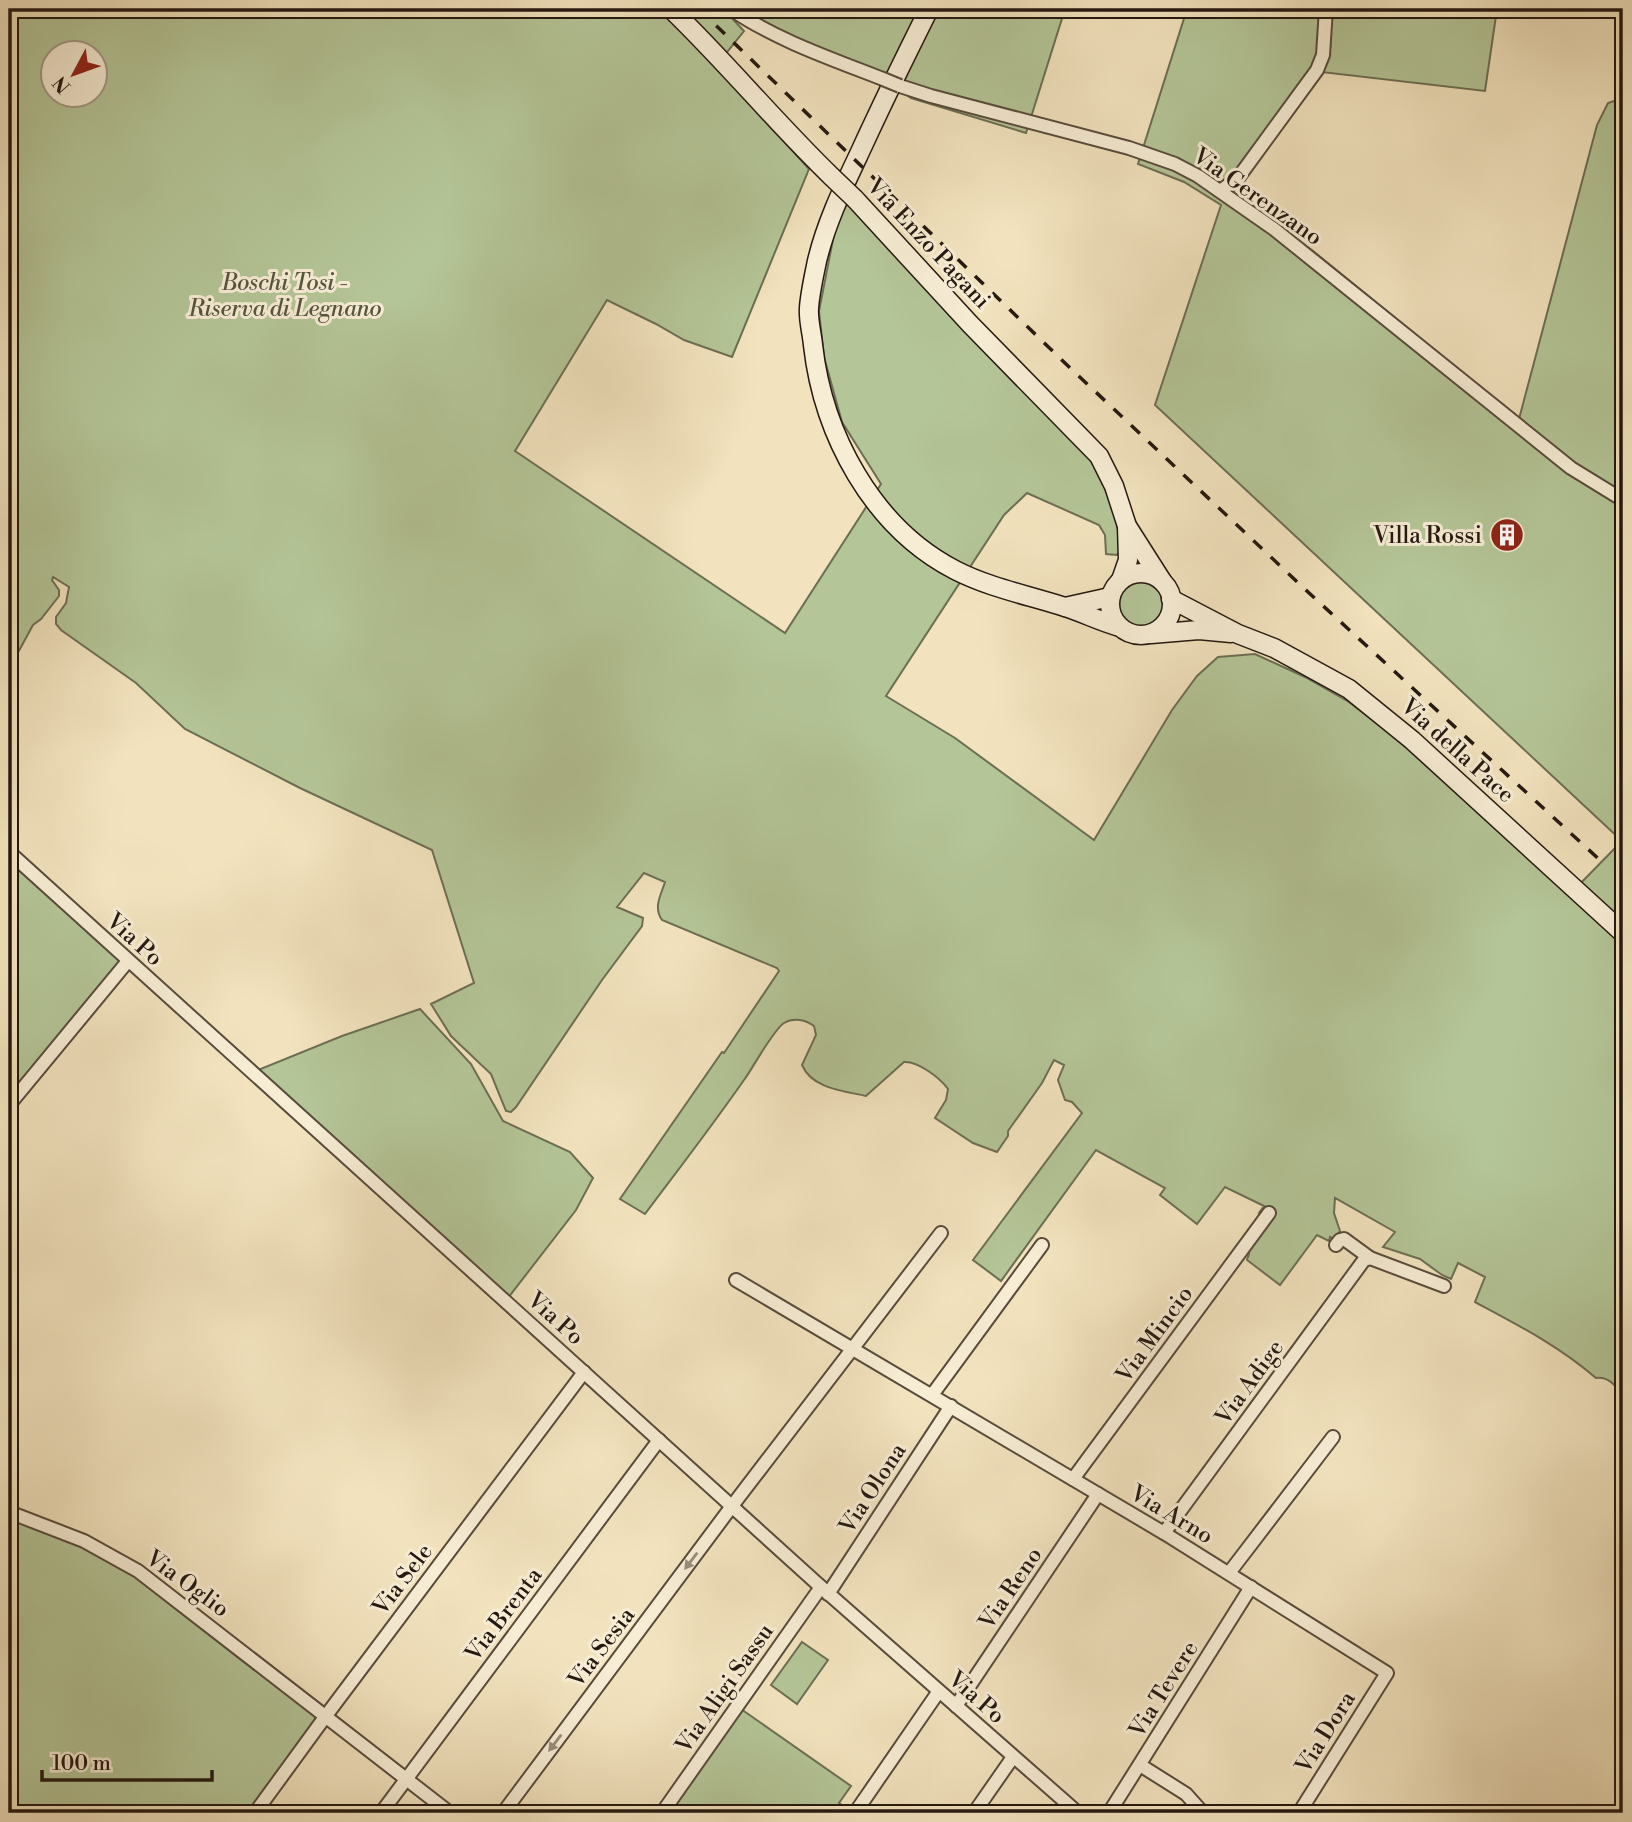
<svg xmlns="http://www.w3.org/2000/svg" width="1632" height="1822" viewBox="0 0 1632 1822" font-family="'Libre Bodoni',serif">
<rect width="100%" height="100%" fill="#f2e3be"/>
<filter id="stains"><feTurbulence type="fractalNoise" baseFrequency=".00286" numOctaves="4"/><feColorMatrix values="0 0 0 0 .2 0 0 0 0 .09 0 0 0 0 .02 0 0 0 .5 -.17"/></filter>
<radialGradient id="worn" r=".72"><stop offset=".6" stop-color="#630" stop-opacity="0"/><stop offset="1" stop-color="#630" stop-opacity=".3"/></radialGradient>
<g fill="#b4c597" stroke="#6c6e54" stroke-width="2" fill-rule="evenodd">
<path d="M 9,9 L 1065,9 L 1026,133 L 911,98 L 901,91 L 729,15 L 744,31 L 716,66 L 809,169 L 732,357 L 684,340 L 656,324 L 607,300 L 515,451 L 785,633 L 881,484 L 842,422 L 824,357 L 819,311 L 838,214 L 845,202 L 870,223 L 1096,464 C 1105,486 1132,533 1117,555 L 1106,554 L 1105,535 L 1099,525 L 1027,493 L 1004,515 L 886,696 L 955,738 L 1094,840 L 1172,710 L 1197,676 L 1218,657 L 1255,654 L 1305,677 L 1349,702 L 1391,734 L 1569,895 L 1622,841 L 1155,405 L 1221,205 L 1184,182 L 1138,164 L 1187,9 L 1497,9 L 1485,91 L 1322,72 L 1232,194 L 1313,251 L 1519,419 L 1597,125 L 1608,103 L 1623,98 L 1623,1395 C 1616,1386 1608,1376 1596,1378 C 1559,1346 1518,1325 1475,1302 L 1485,1277 L 1458,1263 L 1451,1279 L 1442,1275 L 1420,1259 L 1383,1247 L 1395,1232 L 1335,1198 L 1334,1213 L 1340,1231 L 1334,1239 L 1330,1237 L 1329,1241 L 1317,1235 L 1280,1285 L 1247,1260 L 1249,1254 L 1246,1252 L 1269,1220 L 1259,1213 L 1264,1206 L 1225,1187 L 1197,1224 L 1160,1195 L 1165,1188 L 1096,1150 L 1001,1281 L 973,1260 L 1082,1113 L 1072,1102 L 1065,1100 L 1058,1080 L 1064,1065 L 1054,1060 L 1042,1083 L 1008,1131 L 1008,1136 L 997,1152 L 973,1143 L 935,1118 L 946,1100 L 948,1089 C 940,1078 918,1061 904,1062 L 866,1096 C 845,1091 812,1089 802,1065 L 816,1035 L 814,1026 C 806,1020 794,1017 784,1023 C 773,1030 753,1068 744,1080 C 712,1126 678,1170 645,1214 L 620,1199 L 722,1052 L 724,1053 L 779,971 L 777,968 L 662,920 C 653,907 661,895 665,882 L 644,873 L 617,907 L 643,918 L 642,926 L 602,980 L 516,1107 L 511,1112 L 506,1111 L 491,1074 L 451,1036 L 431,1004 L 474,983 L 432,850 L 300,788 L 185,729 L 136,683 L 61,630 L 56,624 L 56,617 L 66,603 L 69,587 L 53,577 L 52,580 L 59,590 L 59,596 L 41,619 L 33,625 L 9,669 ZM 52,52 L 94,52 L 94,94 L 52,94 Z"/>
<circle cx="1141" cy="604" r="26"/>
<path d="M 9,858 L 122,962 L 9,1098 Z"/>
<path d="M 420,1009 L 471,1064 L 503,1121 L 570,1152 L 593,1178 L 576,1210 L 508,1298 L 258,1070 L 342,1036 Z"/>
<path d="M 9,1518 L 108,1555 L 315,1715 L 316,1720 L 308,1732 L 248,1813 L 9,1813 Z"/>
<path d="M 802,1642 L 828,1660 L 797,1704 L 771,1685 Z"/>
<path d="M 741,1709 L 851,1786 L 839,1803 L 846,1808 L 843,1813 L 668,1813 Z"/>
</g>
<g fill="none" stroke-linecap="round" stroke-linejoin="round">
<g stroke="#584b3c" stroke-width="16">
<g id="street">
<path d="M 731,9 C 776,40 832,59 883,79"/>
<path d="M 900,86 L 931,96 L 1129,148 L 1175,164 L 1198,176 L 1274,229 L 1571,468 L 1623,500"/>
<path d="M 1220,191 L 1238,178 L 1317,70 L 1323,55 L 1326,9"/>
<path d="M 9,852 L 821,1587 L 1078,1813"/>
<path d="M 9,1105 L 128,961"/>
<path d="M 1336,1245 L 1340,1240 L 1344,1239 L 1370,1258 L 1444,1286"/>
<path d="M 736,1280 L 1164,1533 L 1387,1673 L 1299,1813"/>
<path d="M 932,1395 L 1042,1245"/>
<path d="M 1073,1479 L 1269,1213"/>
<path d="M 9,1512 L 84,1541 L 138,1571 L 450,1813"/>
<path d="M 1164,1533 L 1364,1260 L 1370,1258"/>
<path d="M 1229,1573 L 1333,1437"/>
<path d="M 828,1594 L 951,1406"/>
<path d="M 956,1706 L 1098,1494"/>
<path d="M 1140,1765 L 1186,1794 L 1203,1813"/>
<path d="M 255,1813 L 325,1717 L 584,1372"/>
<path d="M 381,1813 L 659,1440"/>
<path d="M 503,1813 L 732,1506 L 941,1233"/>
<path d="M 662,1813 L 821,1587"/>
<path d="M 855,1813 L 939,1691"/>
<path d="M 974,1813 L 1013,1757"/>
<path d="M 1109,1813 L 1251,1587"/>
</g>
</g>
<g stroke="#241811" stroke-width="21">
<g id="secondary">
<path d="M 671,9 C 727,63 776,123 832,177"/>
<path d="M 929,9 C 905,57 882,104 860,152 C 843,188 826,223 817,261 C 814,276 810,293 809,308 C 808,320 812,333 813,345 C 823,434 872,527 955,570 C 990,588 1028,595 1065,607 C 1084,613 1101,622 1120,627"/>
<path d="M 855,199 L 970,324 L 1099,456 L 1114,486 L 1127,526 L 1162,581"/>
<circle cx="1141" cy="604" r="31"/>
<path d="M 1121,580 L 1128,560 L 1127,526"/>
<path d="M 1171,599 L 1238,634 L 1274,648 L 1349,689 L 1412,740 L 1623,933"/>
<path d="M 1065,607 L 1110,597"/>
<path d="M 1151,634 L 1199,630 L 1231,633"/>
</g>
</g>
<use href="#street" stroke="#f7edd5" stroke-width="12"/>
<use href="#secondary" stroke="#f7edd5" stroke-width="18"/>
<path stroke="#241811" stroke-width="3.5" stroke-dasharray="12 12" stroke-linecap="butt" d="M 699,9 L 1066,364 L 1308,592 L 1602,862"/>
<g stroke="#584b3c" stroke-width="16" stroke-linecap="butt">
<path id="street-bridge" d="M 883,79 L 900,86"/>
</g>
<g stroke="#241811" stroke-width="21" stroke-linecap="butt">
<path id="secondary-bridge" d="M 832,177 L 855,199"/>
</g>
<use href="#street-bridge" stroke="#f7edd5" stroke-width="12"/>
<use href="#secondary-bridge" stroke="#f7edd5" stroke-width="18"/>
</g>
<defs><path id="oneway-solid" d="M-6-.8H1V-3.2L6.5 0L1 3.2V.8H-6Z" transform="scale(1.75)"/></defs>
<g fill="#988d7d">
<use href="#oneway-solid" transform="translate(691 1561) rotate(127)"/>
<use href="#oneway-solid" transform="translate(555 1743) rotate(127)"/>
</g>
<defs>
<g id="building-disc" transform="scale(1.75)"><circle r="9.5" fill="#8f2418" stroke="#f7edd5"/><path d="M-4-6H4V6H1V3H-1V6H-4ZM-2.5-4.3h1.7v1.8h-1.7ZM.8-4.3h1.7v1.8H.8ZM-2.5-1h1.7V.8h-1.7ZM.8-1h1.7V.8H.8Z" fill="#fff"/></g>
</defs>
<g fill-rule="evenodd">
<use href="#building-disc" x="1507" y="535"/>
</g>
<g text-anchor="middle" stroke-width="6" stroke-linejoin="round" paint-order="stroke">
<g font-size="23" fill="#241811" stroke="#f7edd5">
<text transform="translate(1258 196) rotate(35)" y="8">Via Gerenzano</text>
<text transform="translate(929 243) rotate(47)" y="8">Via Enzo Pagani</text>
<text transform="translate(1458 750) rotate(42)" y="8">Via della Pace</text>
<text transform="translate(135 939) rotate(42)" y="8">Via Po</text>
<text transform="translate(556 1318) rotate(42)" y="8">Via Po</text>
<text transform="translate(1154 1334) rotate(-54)" y="8">Via Mincio</text>
<text transform="translate(1249 1382) rotate(-54)" y="8">Via Adige</text>
<text transform="translate(872 1488) rotate(-57)" y="8">Via Olona</text>
<text transform="translate(1172 1514) rotate(31)" y="8">Via Arno</text>
<text transform="translate(402 1579) rotate(-53)" y="8">Via Sele</text>
<text transform="translate(188 1583) rotate(36)" y="8">Via Oglio</text>
<text transform="translate(1010 1588) rotate(-56)" y="8">Via Reno</text>
<text transform="translate(503 1614) rotate(-53)" y="8">Via Brenta</text>
<text transform="translate(601 1647) rotate(-53)" y="8">Via Sesia</text>
<text transform="translate(724 1688) rotate(-55)" y="8">Via Aligi Sassu</text>
<text transform="translate(1163 1689) rotate(-58)" y="8">Via Tevere</text>
<text transform="translate(977 1697) rotate(41)" y="8">Via Po</text>
<text transform="translate(1325 1732) rotate(-58)" y="8">Via Dora</text>
</g>
<g font-size="23" font-style="italic" fill="#565540" stroke="#f7edd5">
<text x="285" y="290">Boschi Tosi -<tspan x="285" dy="26">Riserva di Legnano</tspan></text>
</g>
<g font-size="23" fill="#241811" stroke="#f7edd5" text-anchor="end">
<text x="1482" y="543">Villa Rossi</text>
</g>
</g>
<rect width="1632" height="1822" fill="none" stroke="#f2e3be" stroke-width="35"/>
<rect x="10" y="10" width="1611" height="1801" fill="none" stroke="#241811" stroke-width="3.5"/>
<rect x="18" y="18" width="1597" height="1787" fill="none" stroke="#241811" stroke-width="2"/>
<g transform="translate(74 74) rotate(229)"><circle r="33" fill="#f7edd5" stroke="#a39887" stroke-width="2"/>
<path d="M0-5L12 26L0 18L-12 26Z" fill="#8f2418"/>
<text y="-10" font-size="19" font-weight="bold" text-anchor="middle" fill="#241811">N</text>
</g>
<path d="M42 1770v10h170v-10" fill="none" stroke="#241811" stroke-width="3.5"/>
<text x="52" y="1770" font-size="21" fill="#241811" stroke="#f7edd5" stroke-width="5" paint-order="stroke">100 m</text>
<rect width="100%" height="100%" filter="url(#stains)"/>
<rect width="100%" height="100%" fill="url(#worn)"/>
</svg>
